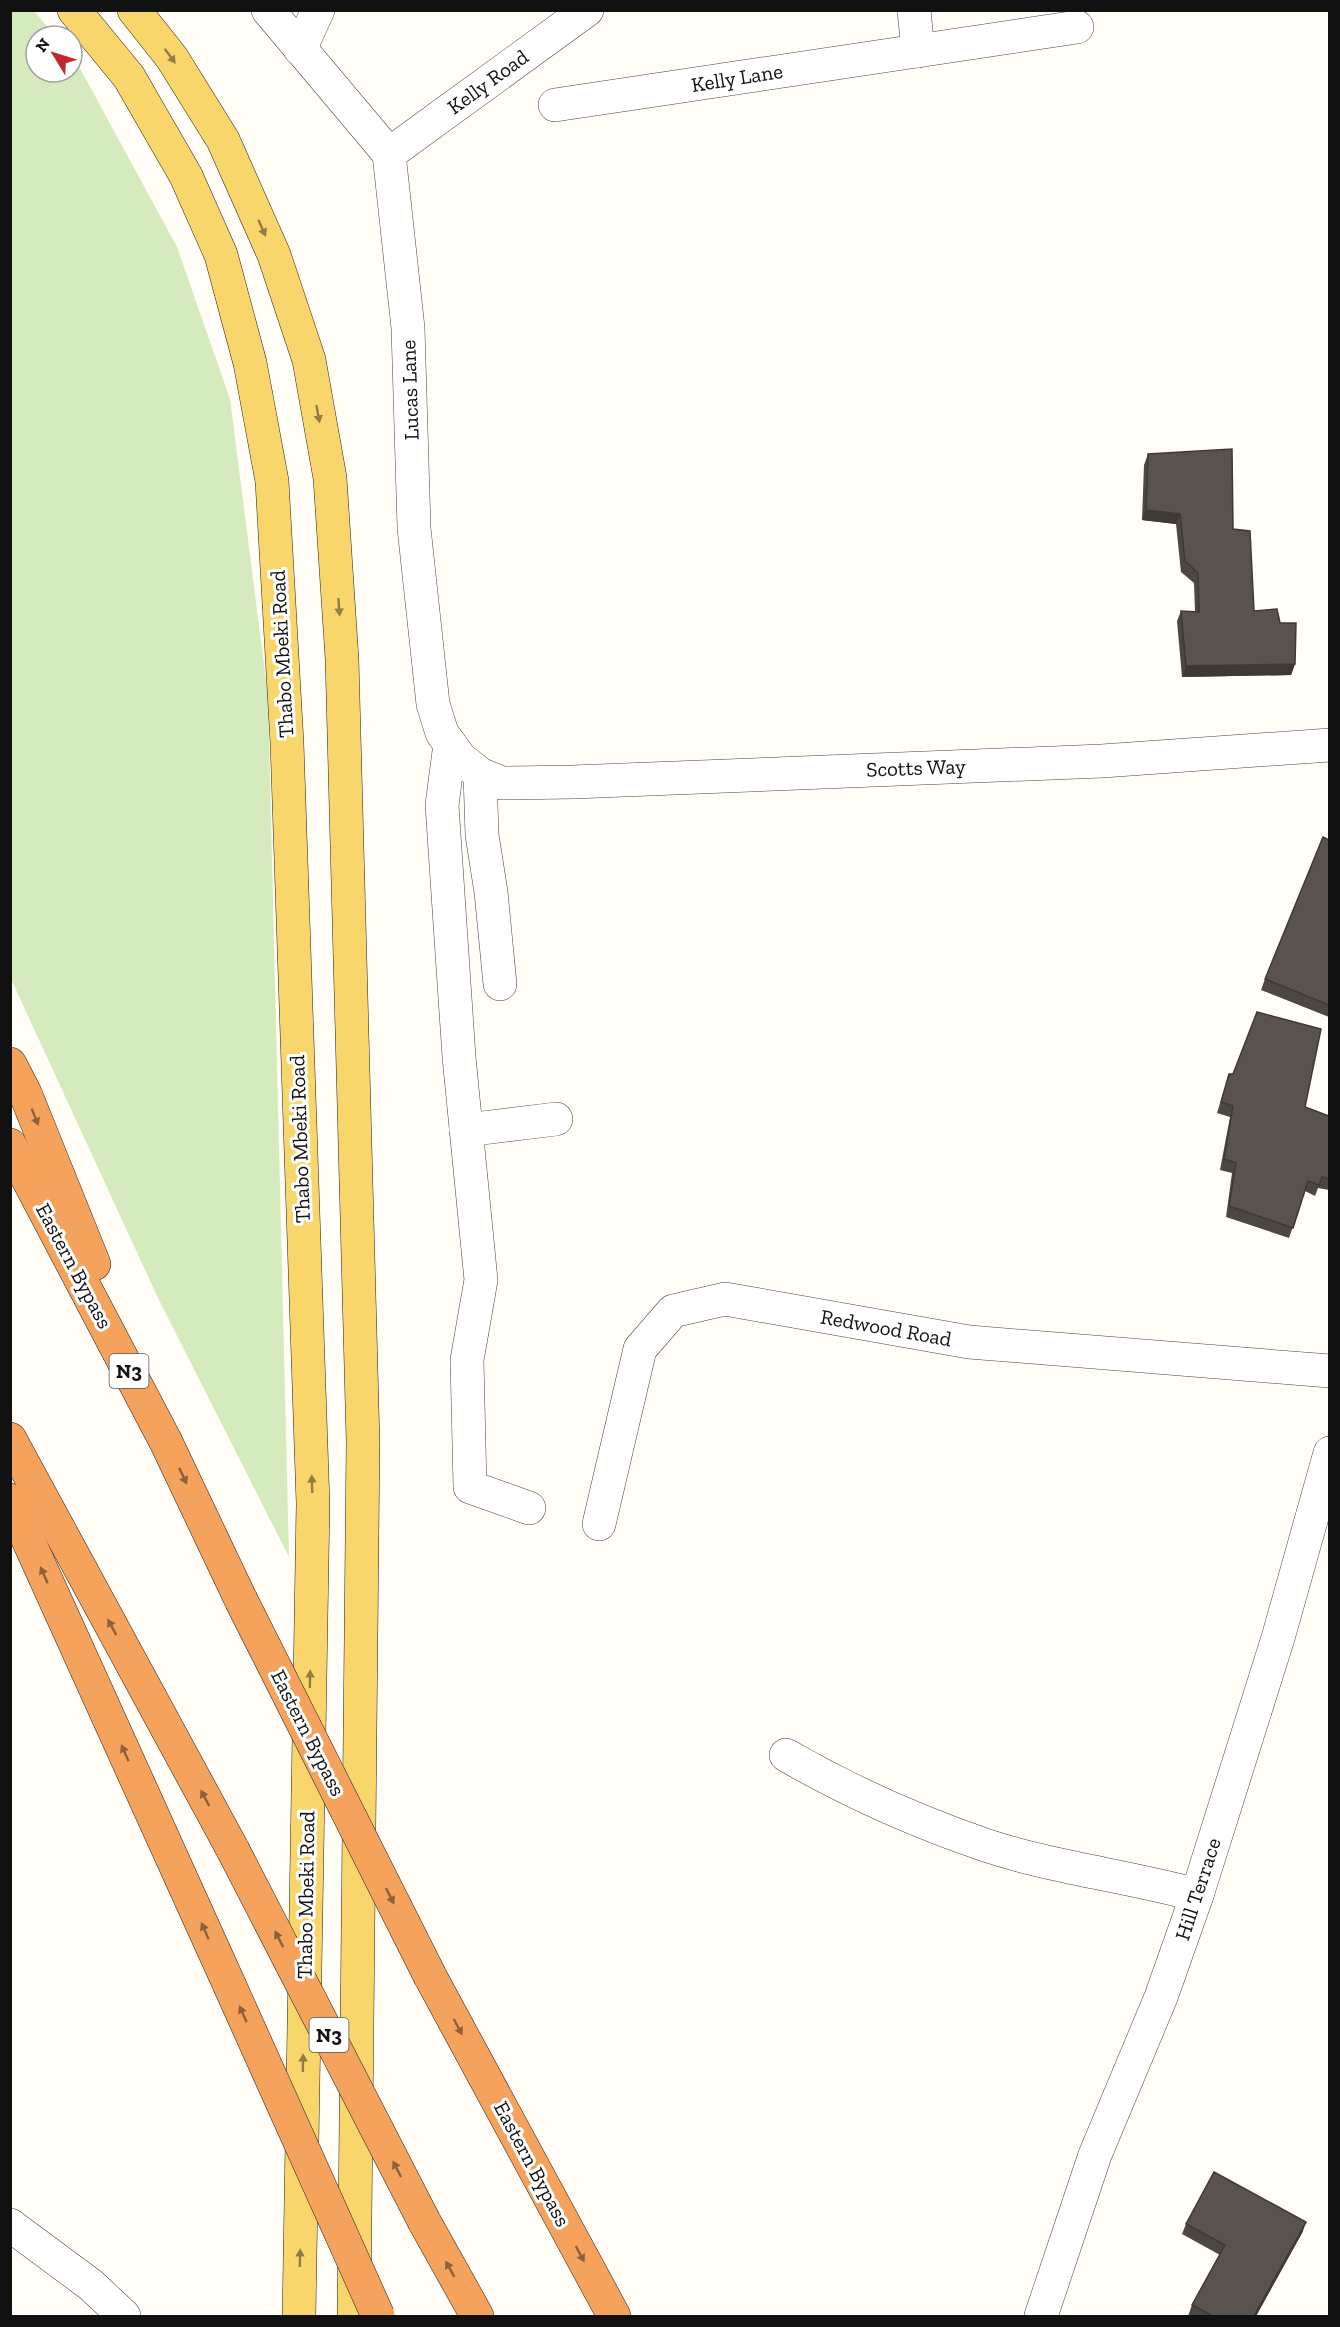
<svg xmlns="http://www.w3.org/2000/svg" width="1340" height="2327" viewBox="0 0 1340 2327" font-family="'Zilla Slab',serif">
<rect width="100%" height="100%" fill="#fffdf5"/>
<path fill="#d5ebbd" d="M 10,11 L 34,11 L 55,36 L 36,36 L 36,72 L 72,72 L 72,56 L 76,61 L 177,247 L 230,399 L 268,696 L 289,1557 L 158,1298 L 11,979 Z"/>
<g fill="none" stroke-linecap="round" stroke-linejoin="round">
<g stroke="#444" stroke-width="34">
<g id="minor">
<path d="M 268,10 L 389,154 L 408,328 L 414,528 L 433,704 L 442,733 L 460,758 L 480,774 L 502,783 L 573,782 L 1102,761 L 1330,745"/>
<path d="M 914,10 L 918,51"/>
<path d="M 300,49 L 318,10"/>
<path d="M 555,105 L 1077,27"/>
<path d="M 389,154 L 587,10"/>
<path d="M 450,744 L 442,805 L 459,1057 L 481,1280 L 467,1360 L 470,1487 L 529,1508"/>
<path d="M 480,774 L 482,835 L 491,892 L 500,984"/>
<path d="M 466,1130 L 556,1119"/>
<path d="M 599,1524 L 640,1349 L 673,1311 L 725,1299 L 969,1342 L 1330,1371"/>
<path d="M 786,1755 C 850,1792 915,1821 985,1845 C 1054,1868 1128,1876 1197,1895"/>
<path d="M 10,2225 L 91,2285 L 124,2316"/>
<path d="M 1041,2316 L 1095,2155 L 1161,1997 L 1197,1895 L 1278,1638 L 1330,1453"/>
</g>
</g>
<g stroke="#222" stroke-width="34">
<g id="major">
<path d="M 74,10 L 129,77 L 186,176 L 221,255 L 250,363 L 272,481 L 287,743 L 313,1504 L 299,2316"/>
<path d="M 134,10 L 172,58 L 223,140 L 274,255 L 309,360 L 330,478 L 342,659 L 363,1442 L 354,2316"/>
</g>
</g>
<g stroke="#222" stroke-width="34">
<g id="highway">
<path d="M 10,1064 L 25,1093 L 94,1264"/>
<path d="M 10,1145 L 166,1442 L 241,1600"/>
<path d="M 10,1439 L 233,1850"/>
<path d="M 10,1500 L 229,1984"/>
<path d="M 430,1976 L 614,2316"/>
<path d="M 424,2221 L 477,2316"/>
</g>
</g>
<use href="#minor" stroke="#fff" stroke-width="33"/>
<use href="#major" stroke="#f9d66b" stroke-width="33"/>
<use href="#highway" stroke="#f5a25d" stroke-width="33"/>
<g stroke="#222" stroke-width="34" stroke-linecap="butt">
<g id="highway-bridge">
<path d="M 241,1600 L 430,1976"/>
<path d="M 233,1850 L 424,2221"/>
<path d="M 229,1984 L 378,2316"/>
</g>
</g>
<use href="#highway-bridge" stroke="#f5a25d" stroke-width="33"/>
</g>
<g fill="#4d4742">
<path d="M 1148,454 L 1233,529 L 1254,611 L 1280,623 L 1295,664 L 1291,675 L 1182,677 L 1177,621 L 1181,611 L 1195,612 L 1194,583 L 1181,572 L 1176,524 L 1142,520 L 1144,465 Z"/>
<path d="M 1329,840 L 1329,1017 L 1261,990 L 1265,979 Z"/>
<path d="M 1229,1074 L 1305,1107 L 1329,1116 L 1329,1190 L 1318,1188 L 1315,1196 L 1305,1191 L 1289,1238 L 1226,1217 L 1232,1173 L 1220,1170 L 1230,1117 L 1217,1113 Z"/>
<path d="M 1306,2222 L 1302,2233 L 1256,2316 L 1188,2316 L 1192,2305 L 1220,2255 L 1182,2234 L 1186,2224 Z"/>
</g>
<g fill="#3f3936">
<path d="M 1146,510 L 1180,514 L 1176,524 L 1142,520 Z"/>
<path d="M 1295,664 L 1291,675 L 1182,677 L 1186,666 Z"/>
<path d="M 1306,2222 L 1302,2233 L 1256,2316 L 1254,2316 Z"/>
</g>
<g fill="#5a524d" stroke="#3f3936" stroke-width="1.5">
<path d="M 1232,449 L 1233,529 L 1250,531 L 1254,611 L 1277,609 L 1280,623 L 1296,623 L 1295,664 L 1186,666 L 1181,611 L 1199,612 L 1198,573 L 1185,561 L 1180,514 L 1146,510 L 1148,454 Z"/>
<path d="M 1323,837 L 1329,840 L 1329,1005 L 1265,979 Z"/>
<path d="M 1257,1012 L 1321,1029 L 1305,1107 L 1329,1116 L 1329,1179 L 1322,1177 L 1319,1185 L 1308,1181 L 1293,1228 L 1229,1206 L 1236,1163 L 1224,1159 L 1233,1106 L 1221,1102 L 1229,1074 L 1233,1074 Z"/>
<path d="M 1214,2172 L 1306,2222 L 1254,2316 L 1213,2316 L 1192,2305 L 1225,2245 L 1186,2224 Z"/>
</g>
<defs><path id="oneway-solid" d="M-6-.8H1V-3.2L6.5 0L1 3.2V.8H-6Z" transform="scale(1.5)"/></defs>
<g fill="#917d42">
<use href="#oneway-solid" transform="translate(170 56) rotate(54)"/>
<use href="#oneway-solid" transform="translate(262 228) rotate(66)"/>
<use href="#oneway-solid" transform="translate(318 414) rotate(80)"/>
<use href="#oneway-solid" transform="translate(339 607) rotate(86)"/>
<use href="#oneway-solid" transform="translate(312 1484) rotate(-92)"/>
<use href="#oneway-solid" transform="translate(310 1679) rotate(-89)"/>
<use href="#oneway-solid" transform="translate(303 2063) rotate(-89)"/>
<use href="#oneway-solid" transform="translate(300 2258) rotate(-89)"/>
</g>
<g fill="#8e613b">
<use href="#oneway-solid" transform="translate(35 1117) rotate(68)"/>
<use href="#oneway-solid" transform="translate(183 1476) rotate(65)"/>
<use href="#oneway-solid" transform="translate(44 1575) rotate(-114)"/>
<use href="#oneway-solid" transform="translate(112 1627) rotate(-118)"/>
<use href="#oneway-solid" transform="translate(125 1753) rotate(-114)"/>
<use href="#oneway-solid" transform="translate(205 1798) rotate(-118)"/>
<use href="#oneway-solid" transform="translate(390 1896) rotate(63)"/>
<use href="#oneway-solid" transform="translate(205 1931) rotate(-114)"/>
<use href="#oneway-solid" transform="translate(279 1939) rotate(-117)"/>
<use href="#oneway-solid" transform="translate(243 2014) rotate(-114)"/>
<use href="#oneway-solid" transform="translate(458 2027) rotate(62)"/>
<use href="#oneway-solid" transform="translate(397 2169) rotate(-117)"/>
<use href="#oneway-solid" transform="translate(580 2254) rotate(62)"/>
<use href="#oneway-solid" transform="translate(450 2269) rotate(-119)"/>
</g>
<g text-anchor="middle" stroke-width="6" stroke-linejoin="round" paint-order="stroke">
<g fill="#fff" stroke="#585858" stroke-width="1.5">
<rect x="109.5" y="1354" width="39" height="34" rx="4.5"/>
<rect x="309.5" y="2018" width="39" height="34" rx="4.5"/>
</g>
<g font-size="20" font-weight="bold" fill="#111">
<text x="129" y="1378">N3</text>
<text x="329" y="2042">N3</text>
</g>
<g font-size="21" fill="#111" stroke="#fff">
<text transform="translate(737 78) rotate(-9)" y="7">Kelly Lane</text>
<text transform="translate(488 82) rotate(-36)" y="7">Kelly Road</text>
<text transform="translate(410 390) rotate(-92)" y="7">Lucas Lane</text>
<text transform="translate(282 654) rotate(-93)" y="7">Thabo Mbeki Road</text>
<text transform="translate(916 768) rotate(-2)" y="7">Scotts Way</text>
<text transform="translate(300 1139) rotate(-92)" y="7">Thabo Mbeki Road</text>
<text transform="translate(74 1266) rotate(62)" y="7">Eastern Bypass</text>
<text transform="translate(886 1328) rotate(10)" y="7">Redwood Road</text>
<text transform="translate(308 1733) rotate(63)" y="7">Eastern Bypass</text>
<text transform="translate(1198 1889) rotate(-72)" y="7">Hill Terrace</text>
<text transform="translate(306 1895) rotate(-89)" y="7">Thabo Mbeki Road</text>
<text transform="translate(532 2164) rotate(62)" y="7">Eastern Bypass</text>
</g>
</g>
<rect width="1340" height="2327" fill="none" stroke="#111111" stroke-width="24"/>
<g transform="translate(54 54) rotate(308)"><circle r="28" fill="#ffffff" stroke="#a0a0a0" stroke-width="1.5"/>
<path d="M0-4.5L10 22L0 15L-10 22Z" fill="#c4262e"/>
<text y="-9" font-size="16" font-weight="bold" text-anchor="middle" fill="#111111">N</text>
</g>
</svg>
